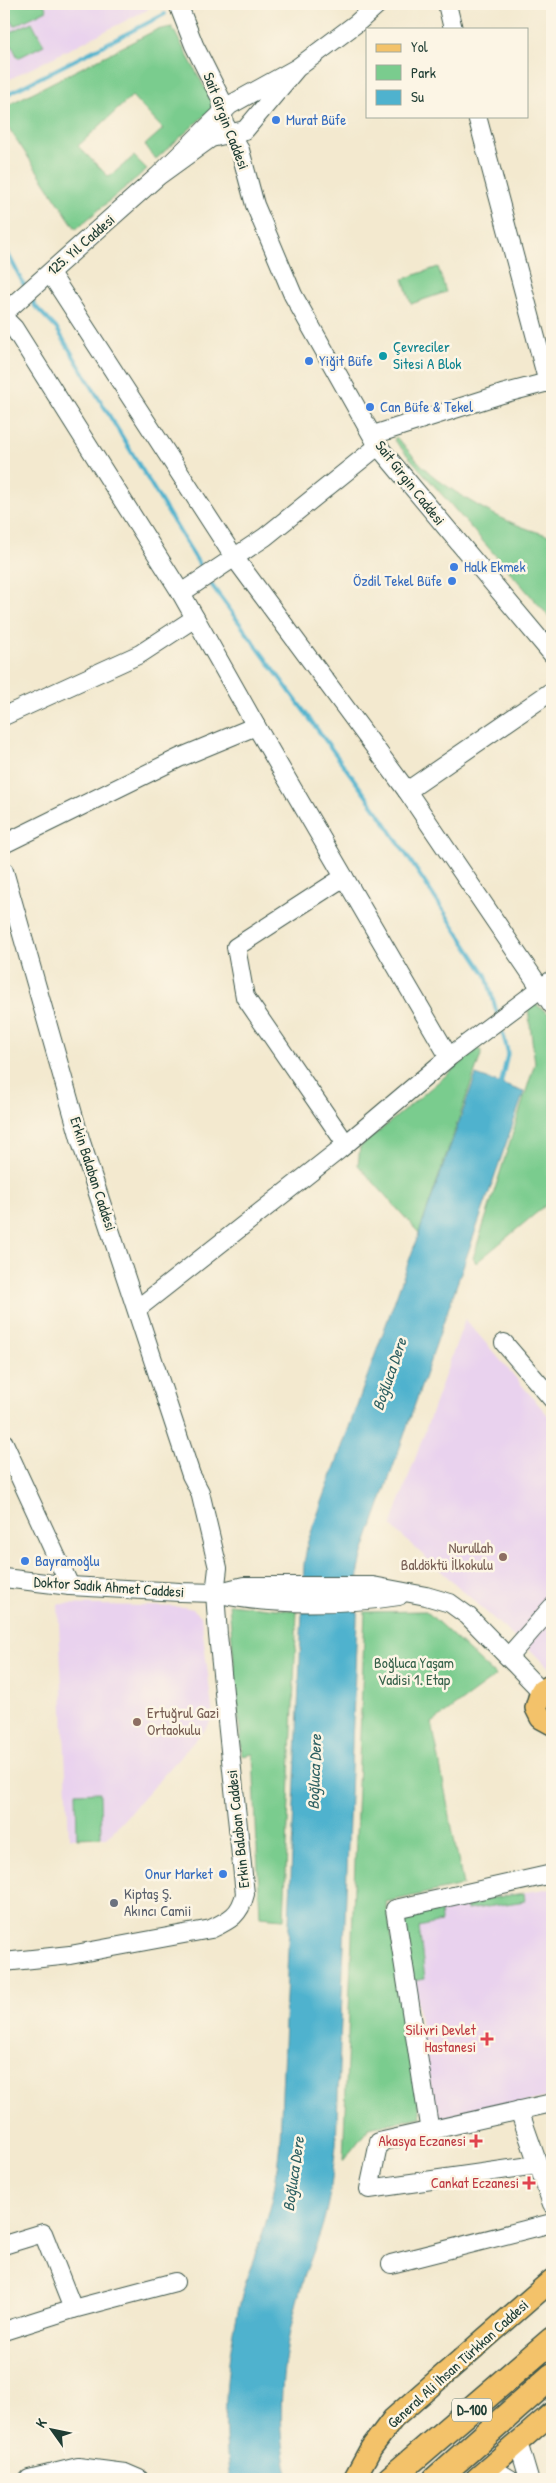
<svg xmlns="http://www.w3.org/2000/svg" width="556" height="2483" viewBox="0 0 556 2483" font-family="'Patrick Hand',sans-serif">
<rect width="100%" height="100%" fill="#fcf5e5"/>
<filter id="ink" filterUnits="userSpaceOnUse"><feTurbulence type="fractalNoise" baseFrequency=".02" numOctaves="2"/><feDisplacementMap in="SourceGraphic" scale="10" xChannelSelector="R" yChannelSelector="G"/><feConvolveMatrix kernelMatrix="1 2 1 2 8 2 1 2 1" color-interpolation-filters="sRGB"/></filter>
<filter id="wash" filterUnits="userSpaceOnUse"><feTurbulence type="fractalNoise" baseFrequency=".0096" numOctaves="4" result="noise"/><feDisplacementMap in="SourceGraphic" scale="20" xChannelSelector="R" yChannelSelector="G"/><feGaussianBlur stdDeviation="1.12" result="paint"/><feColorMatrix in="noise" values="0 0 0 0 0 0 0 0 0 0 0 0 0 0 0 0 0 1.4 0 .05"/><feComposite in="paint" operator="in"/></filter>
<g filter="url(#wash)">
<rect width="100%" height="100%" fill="#f3e9cf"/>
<g fill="#e9d2ee">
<path d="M 4,4 L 151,4 L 147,10 L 4,82 Z"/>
<path d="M 465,1319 L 552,1420 L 552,1598 L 516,1639 L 391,1526 Z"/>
<path d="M 58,1604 L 184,1607 L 193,1609 L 201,1616 L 213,1717 L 207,1727 L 107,1838 L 69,1838 Z"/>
<path d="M 552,1617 L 552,1670 L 527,1647 Z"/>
<path d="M 552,1888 L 552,2096 L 436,2123 L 403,1911 Z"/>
</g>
<g fill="#7acc8e" stroke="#4c8461">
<path d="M 4,4 L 44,4 L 47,10 L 14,26 Z"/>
<path d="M 32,22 L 44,45 L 18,58 L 6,34 Z"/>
<path d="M 172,27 L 212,101 L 213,108 L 156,159 L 145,145 L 163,129 L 132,96 L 78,146 L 109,177 L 134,156 L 147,169 L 76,229 L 4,121 L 4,107 L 156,30 Z"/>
<path d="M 438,267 L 446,292 L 411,304 L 403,279 Z"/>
<path d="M 396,437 C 409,450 421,467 436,478 C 469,503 512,527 552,536 L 552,620 L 394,440 Z"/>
<path d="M 534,1003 L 552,1016 L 552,1200 L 476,1263 L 473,1258 L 535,1063 L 528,1009 Z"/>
<path d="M 479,1048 L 482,1052 L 419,1233 L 358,1165 L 360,1147 Z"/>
<path d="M 229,1604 L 297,1611 L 284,1919 L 260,1917 L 253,1754 L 242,1756 Z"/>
<path d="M 426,1611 L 496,1676 L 432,1723 L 463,1885 L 386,1902 L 421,2117 L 369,2128 L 343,2161 L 365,1612 Z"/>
<path d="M 100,1792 L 101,1837 L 77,1838 L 76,1793 Z"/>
<path d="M 524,1893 L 525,1901 L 467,1910 L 466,1902 Z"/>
<path d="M 440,1906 L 441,1922 L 419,1927 L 425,1979 L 413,1981 L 403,1912 Z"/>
</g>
<path fill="#4fb2ce" stroke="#377881" d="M 476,1075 L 524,1092 L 362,1556 L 359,1570 L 336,2145 C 333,2169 331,2193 325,2216 C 320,2237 311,2257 304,2277 C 284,2342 273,2413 289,2479 L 230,2479 C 221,2419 226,2358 241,2299 C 249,2266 264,2235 272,2201 C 276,2182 278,2161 280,2141 L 304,1564 L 308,1541 Z"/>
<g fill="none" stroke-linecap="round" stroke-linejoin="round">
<g stroke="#4fb2ce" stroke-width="4">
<path d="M 4,96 L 165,14"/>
<path d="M 4,246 L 26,289"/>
<path d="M 30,297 L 35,306 L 57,329 L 204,572"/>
<path d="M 208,580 L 380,815 L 486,975 L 497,1013"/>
<path d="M 500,1088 L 508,1052 L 500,1025"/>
</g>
</g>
</g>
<g filter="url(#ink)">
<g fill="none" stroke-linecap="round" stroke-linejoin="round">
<g stroke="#3f574b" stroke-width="20">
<g id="minor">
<path d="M 178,4 L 194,45 L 221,99 L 224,123 L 240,150 L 255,205 L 293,295 L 378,446 L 552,654"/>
<path d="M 447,4 L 453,29"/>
<path d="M 297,68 L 245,130 L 211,138 L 157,177 L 230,105 L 297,68 L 357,23 L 378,4"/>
<path d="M 477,116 L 548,383"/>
<path d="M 50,273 L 234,557 L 407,791 L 552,1005"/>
<path d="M 4,313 L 157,177"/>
<path d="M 4,318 L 14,328 L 181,593 L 256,726 L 449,1057"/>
<path d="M 373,435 L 502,394 L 552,381"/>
<path d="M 181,593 L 265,537 L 378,446"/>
<path d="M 4,716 L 140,654 L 195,618"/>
<path d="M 407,791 L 552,691"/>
<path d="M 4,844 L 179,758 L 256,726"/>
<path d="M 4,871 L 81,1142 L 191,1475 L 200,1492 L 218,1568 L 215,1593 L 218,1635 L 245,1894 C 240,1915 230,1920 211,1929 L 70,1955 L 4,1962"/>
<path d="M 344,877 L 236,947 L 245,997 L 346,1144"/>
<path d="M 137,1309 L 339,1150 L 449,1057 L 552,980"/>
<path d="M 504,1343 L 552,1399"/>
<path d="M 4,1443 L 70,1586"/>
<path d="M 4,1578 L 70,1586 L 180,1592 L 215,1593 L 244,1586 L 373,1586 L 426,1596 L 450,1603 L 468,1616 L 541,1691"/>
<path d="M 221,1594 C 269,1606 349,1604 399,1596"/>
<path d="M 509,1656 L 552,1607"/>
<path d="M 519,2110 L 552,2204"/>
<path d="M 430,2132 L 395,1909 L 552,1874"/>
<path d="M 537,2165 L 369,2189 L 379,2142 L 552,2103"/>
<path d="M 4,2245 L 43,2233 L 73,2309"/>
<path d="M 391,2264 L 552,2223"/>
<path d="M 4,2331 L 73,2309 L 175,2282"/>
<path d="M 518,2442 L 529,2479"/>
<path d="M 490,2467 L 510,2479"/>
<path d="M 29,2479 L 78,2467 L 125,2473 L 139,2479"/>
</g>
</g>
<g stroke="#3f574b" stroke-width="24">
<g id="major">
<path d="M 552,1685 L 541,1691 L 536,1708 L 541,1718 L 552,1724"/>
<path d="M 354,2479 L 371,2448 L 393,2419 L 552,2280"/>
<path d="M 476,2479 L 552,2413"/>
</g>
</g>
<g stroke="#3f574b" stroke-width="28">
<g id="highway">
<path d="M 390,2479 L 552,2340"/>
<path d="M 436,2479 L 552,2376"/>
</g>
</g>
<use href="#minor" stroke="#fff" stroke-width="18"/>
<use href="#major" stroke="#f3c26a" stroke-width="21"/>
<use href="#highway" stroke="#f3c26a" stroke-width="25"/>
</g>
</g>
<g fill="#3f7fe0" stroke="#fcf5e5" stroke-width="2">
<circle cx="276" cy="120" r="5"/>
<circle cx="309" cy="361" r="5"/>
<circle cx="370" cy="407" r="5"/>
<circle cx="454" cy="567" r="5"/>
<circle cx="452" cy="581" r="5"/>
<circle cx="25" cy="1561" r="5"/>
<circle cx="223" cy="1874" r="5"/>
</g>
<circle fill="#0f9aa8" stroke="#fcf5e5" stroke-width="2" cx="383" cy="356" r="5"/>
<g fill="#8d6e63" stroke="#fcf5e5" stroke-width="2">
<circle cx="503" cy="1557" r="5"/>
<circle cx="137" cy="1722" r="5"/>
</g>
<circle fill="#6b7280" stroke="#fcf5e5" stroke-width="2" cx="114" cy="1903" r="5"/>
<g fill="#e0444e" stroke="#fcf5e5" stroke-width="2">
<path d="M484.5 2031.5h5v5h5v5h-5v5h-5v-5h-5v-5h5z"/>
<path d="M473.5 2133.5h5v5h5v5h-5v5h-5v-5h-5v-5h5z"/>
<path d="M526.5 2175.5h5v5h5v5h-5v5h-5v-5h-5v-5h5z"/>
</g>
<g text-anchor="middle" stroke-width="5" stroke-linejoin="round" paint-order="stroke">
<rect fill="#fcf5e5" stroke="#617469" stroke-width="1" x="452" y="2398.5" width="40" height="23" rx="4"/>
<g font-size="14" font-weight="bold" fill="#1f3d34">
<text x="472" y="2415">D-100</text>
</g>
<g font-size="15" fill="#366cbe" stroke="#fcf5e5" text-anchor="start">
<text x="286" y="125">Murat Büfe</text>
<text x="319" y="366">Yiğit Büfe</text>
<text x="380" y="412">Can Büfe &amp; Tekel</text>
<text x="464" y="572">Halk Ekmek</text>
<text x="442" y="586" text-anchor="end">Özdil Tekel Büfe</text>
<text x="35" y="1566">Bayramoğlu</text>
<text x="213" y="1879" text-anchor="end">Onur Market</text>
</g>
<g font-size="15" fill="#1f3d34" stroke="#fcf5e5">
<text transform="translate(226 121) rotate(69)" y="5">Sait Girgin Caddesi</text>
<text transform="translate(81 245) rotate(-41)" y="5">125. Yıl Caddesi</text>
<text transform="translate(410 483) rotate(52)" y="5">Sait Girgin Caddesi</text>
<text transform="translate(93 1174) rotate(72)" y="5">Erkin Balaban Caddesi</text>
<text transform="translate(109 1587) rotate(4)" y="5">Doktor Sadık Ahmet Caddesi</text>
<text transform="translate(238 1829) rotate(-96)" y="5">Erkin Balaban Caddesi</text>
<text transform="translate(458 2364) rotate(-42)" y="5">General Ali İhsan Türkkan Caddesi</text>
</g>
<g font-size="15" fill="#0d838f" stroke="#fcf5e5" text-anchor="start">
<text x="393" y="352">Çevreciler<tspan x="393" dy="17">Sitesi A Blok</tspan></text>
</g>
<g font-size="15" fill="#785e54" stroke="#fcf5e5" text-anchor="end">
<text x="493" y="1553">Nurullah<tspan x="493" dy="17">Baldöktü İlkokulu</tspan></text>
<text x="147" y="1718" text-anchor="start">Ertuğrul Gazi<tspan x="147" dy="17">Ortaokulu</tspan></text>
</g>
<g font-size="15" fill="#36614a" stroke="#fcf5e5">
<text x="414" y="1668">Boğluca Yaşam<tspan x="414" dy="17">Vadisi 1. Etap</tspan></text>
</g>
<g font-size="15" fill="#5b616d" stroke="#fcf5e5" text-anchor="start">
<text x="124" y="1899">Kiptaş Ş.<tspan x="124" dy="17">Akıncı Camii</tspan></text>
</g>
<g font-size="15" fill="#be3a42" stroke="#fcf5e5" text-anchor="end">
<text x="476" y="2035">Silivri Devlet<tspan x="476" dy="17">Hastanesi</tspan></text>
<text x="466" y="2146">Akasya Eczanesi</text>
<text x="519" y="2188">Cankat Eczanesi</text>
</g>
<g font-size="16" font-style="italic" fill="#2d6062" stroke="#fcf5e5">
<text transform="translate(389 1374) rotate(-71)" y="6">Boğluca Dere</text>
<text transform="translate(314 1772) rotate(-88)" y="6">Boğluca Dere</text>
<text transform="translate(293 2174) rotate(-82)" y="6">Boğluca Dere</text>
</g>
</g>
<rect width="556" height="2483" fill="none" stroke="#fcf5e5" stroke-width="20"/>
<rect x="366" y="28" width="162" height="90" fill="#fcf5e5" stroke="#a4ab9e"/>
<rect x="376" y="44" width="25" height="8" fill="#f3c26a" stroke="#a4ab9e"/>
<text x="411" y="52" font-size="15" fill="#1f3d34">Yol</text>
<rect x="376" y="65" width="25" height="15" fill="#7acc8e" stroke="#a4ab9e"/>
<text x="411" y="78" font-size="15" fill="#1f3d34">Park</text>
<rect x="376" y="90" width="25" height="15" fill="#4fb2ce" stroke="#a4ab9e"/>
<text x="411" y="102" font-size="15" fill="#1f3d34">Su</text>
<g transform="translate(52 2430) rotate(303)" stroke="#fcf5e5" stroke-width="4" paint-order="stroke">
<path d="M0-4L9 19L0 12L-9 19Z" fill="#1f3d34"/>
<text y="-8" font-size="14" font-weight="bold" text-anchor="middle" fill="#1f3d34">K</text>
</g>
</svg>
